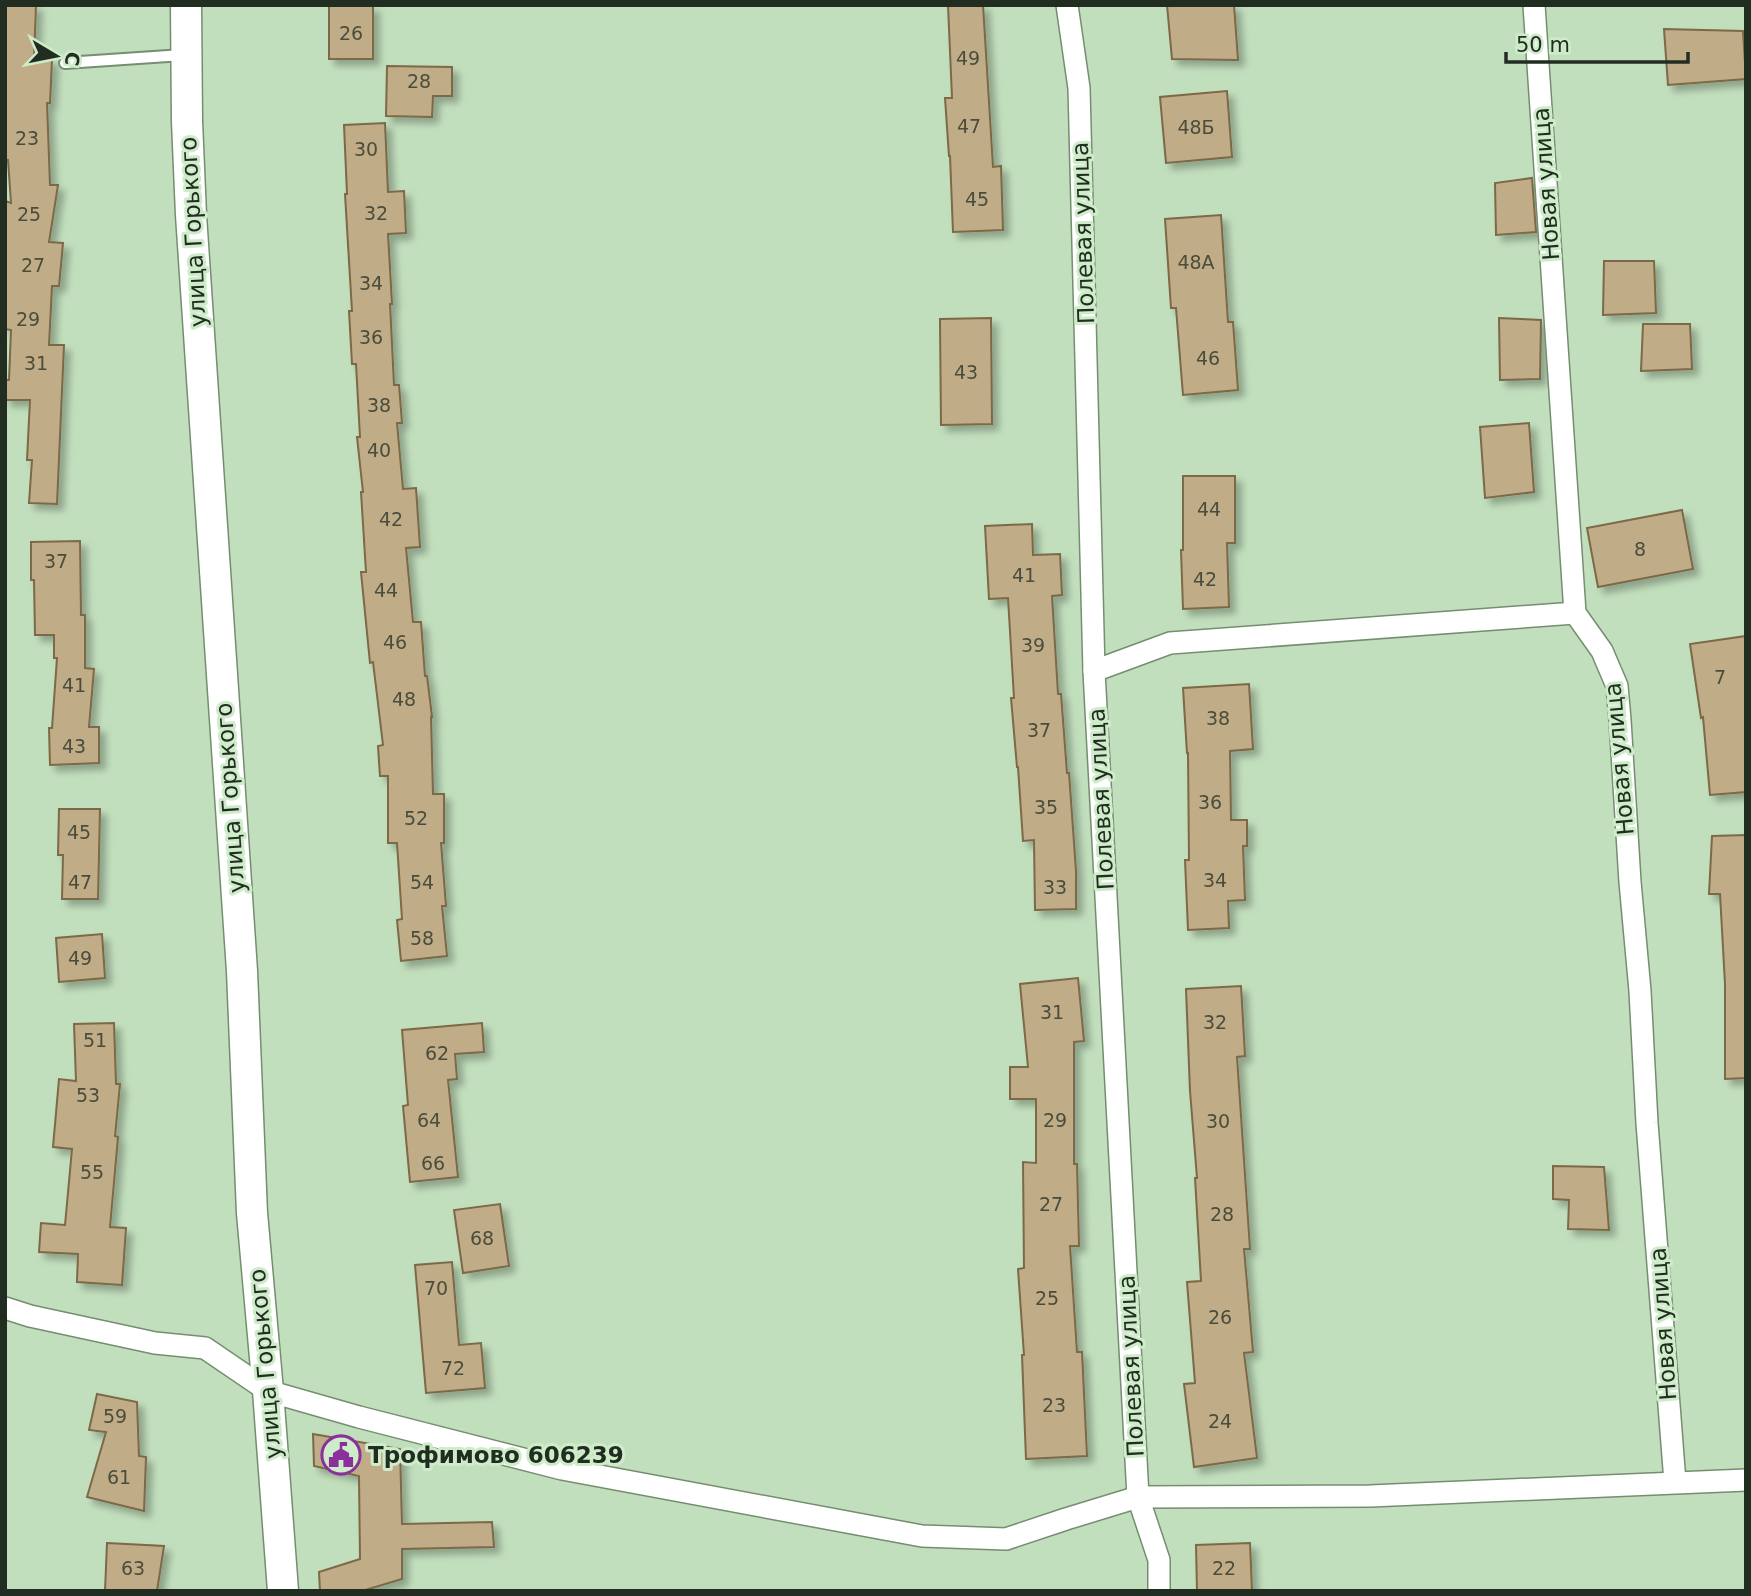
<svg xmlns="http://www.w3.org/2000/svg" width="1751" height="1596" viewBox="0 0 1751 1596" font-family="'DejaVu Sans',sans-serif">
<defs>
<filter id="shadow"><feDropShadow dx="6" dy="6" stdDeviation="3.5" flood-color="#0004"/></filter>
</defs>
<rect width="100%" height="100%" fill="#c2dfbd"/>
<g fill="#c1ac88" stroke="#7c6946" stroke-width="2" filter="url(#shadow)">
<path d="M 5,5 L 36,5 L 34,59 L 52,59 L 50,103 L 47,103 L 50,185 L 58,185 L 49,242 L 63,243 L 59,286 L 52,286 L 49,345 L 64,345 L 57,504 L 29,503 L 32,460 L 27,460 L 30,400 L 5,400 L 5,380 L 9,380 L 11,330 L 5,329 L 5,201 L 11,203 L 8,160 L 5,160 Z"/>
<path d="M 948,5 L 983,5 L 993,167 L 1001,166 L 1003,230 L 953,232 L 950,156 L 949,156 L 945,98 L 952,98 Z"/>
<path d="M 1167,5 L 1234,5 L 1238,60 L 1172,59 Z"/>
<rect x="329" y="6" width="44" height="53"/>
<path d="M 1664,29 L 1743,31 L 1746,79 L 1668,85 Z"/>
<path d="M 387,66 L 452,67 L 452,96 L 433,96 L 432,117 L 386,116 Z"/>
<path d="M 1227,91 L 1232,157 L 1166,163 L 1160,97 Z"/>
<path d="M 385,123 L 388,192 L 404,191 L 406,233 L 388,234 L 392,304 L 390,304 L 394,385 L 399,385 L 402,423 L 397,423 L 403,489 L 416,488 L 420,547 L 406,548 L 413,622 L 421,622 L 425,676 L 427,676 L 432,717 L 431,717 L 433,794 L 444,794 L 444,843 L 441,843 L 446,906 L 442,906 L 447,956 L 401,961 L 397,920 L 402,919 L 397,843 L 388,843 L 388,776 L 380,776 L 378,746 L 383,745 L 373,662 L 370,663 L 361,572 L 366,572 L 361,492 L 363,492 L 357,437 L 360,437 L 356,364 L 352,364 L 349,311 L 352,311 L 345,194 L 347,194 L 344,125 Z"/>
<path d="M 1532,178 L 1536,232 L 1496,235 L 1495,183 Z"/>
<path d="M 1221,215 L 1228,322 L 1233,322 L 1238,390 L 1183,395 L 1176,308 L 1171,308 L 1165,219 Z"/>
<path d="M 1604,261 L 1654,261 L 1656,313 L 1603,315 Z"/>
<path d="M 991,318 L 992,424 L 941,425 L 940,319 Z"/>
<path d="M 1499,318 L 1541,320 L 1540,379 L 1500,380 Z"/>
<path d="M 1643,324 L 1690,324 L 1692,369 L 1641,371 Z"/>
<path d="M 1529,423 L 1534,492 L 1485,498 L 1480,427 Z"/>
<path d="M 1183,476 L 1235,476 L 1235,543 L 1227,543 L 1229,607 L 1183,609 L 1181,550 L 1183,550 Z"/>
<path d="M 1682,510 L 1693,569 L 1598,587 L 1587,528 Z"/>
<path d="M 1032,524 L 1033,555 L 1060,554 L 1062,595 L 1052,596 L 1058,694 L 1061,694 L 1067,773 L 1069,773 L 1076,871 L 1076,909 L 1035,910 L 1034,840 L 1023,841 L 1018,767 L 1017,767 L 1011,698 L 1014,698 L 1008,598 L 989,599 L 985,526 Z"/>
<path d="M 80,541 L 81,615 L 85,615 L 85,668 L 94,669 L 89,727 L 99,727 L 99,763 L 50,765 L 49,728 L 52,728 L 57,658 L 54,658 L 54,635 L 35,635 L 34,580 L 31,580 L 31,542 Z"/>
<path d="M 1746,636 L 1746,792 L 1710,795 L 1703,717 L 1701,718 L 1690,644 Z"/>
<path d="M 1249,684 L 1253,749 L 1230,751 L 1231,820 L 1247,820 L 1247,846 L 1243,846 L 1245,900 L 1228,901 L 1229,928 L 1188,930 L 1185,860 L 1189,860 L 1188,753 L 1187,753 L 1183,688 Z"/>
<path d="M 59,809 L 100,809 L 98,899 L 62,899 L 63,855 L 58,855 Z"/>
<path d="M 1746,835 L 1746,1078 L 1725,1079 L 1725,984 L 1720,894 L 1709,894 L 1712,836 Z"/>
<path d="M 102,934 L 105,978 L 59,982 L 56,938 Z"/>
<path d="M 1078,978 L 1084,1041 L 1074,1042 L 1074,1164 L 1077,1164 L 1079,1246 L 1070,1246 L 1077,1352 L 1082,1352 L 1087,1456 L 1026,1459 L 1022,1355 L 1024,1355 L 1018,1269 L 1024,1268 L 1023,1162 L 1036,1163 L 1036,1099 L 1010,1099 L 1010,1067 L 1028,1067 L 1020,984 Z"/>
<path d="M 1241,986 L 1245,1056 L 1237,1057 L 1250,1249 L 1244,1249 L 1253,1352 L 1244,1353 L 1257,1458 L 1194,1467 L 1184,1384 L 1195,1383 L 1187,1282 L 1201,1281 L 1195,1178 L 1197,1178 L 1190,1091 L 1186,989 Z"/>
<path d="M 114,1023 L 116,1084 L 120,1084 L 115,1136 L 118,1137 L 110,1227 L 126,1228 L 122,1285 L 77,1282 L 78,1254 L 39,1252 L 41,1223 L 65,1225 L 72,1149 L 53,1147 L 59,1079 L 76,1081 L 74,1024 Z"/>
<path d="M 482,1023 L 484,1052 L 455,1054 L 457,1079 L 448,1080 L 458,1177 L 410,1182 L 403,1106 L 408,1105 L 402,1030 Z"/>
<path d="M 1553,1166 L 1604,1167 L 1609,1230 L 1568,1229 L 1569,1200 L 1553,1199 Z"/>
<path d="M 500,1204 L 509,1266 L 463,1273 L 454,1210 Z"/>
<path d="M 452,1262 L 459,1345 L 481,1343 L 485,1388 L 426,1393 L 415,1265 Z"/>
<path d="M 97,1394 L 137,1402 L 139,1456 L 146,1457 L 144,1511 L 87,1497 L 106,1432 L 89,1430 Z"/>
<path d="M 313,1434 L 400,1449 L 402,1524 L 492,1522 L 494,1547 L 402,1549 L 402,1579 L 362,1591 L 320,1591 L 319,1572 L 360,1559 L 359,1476 L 314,1466 Z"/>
<path d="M 107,1543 L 164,1546 L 157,1591 L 105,1591 Z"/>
<path d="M 1250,1543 L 1252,1591 L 1197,1591 L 1196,1545 Z"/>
</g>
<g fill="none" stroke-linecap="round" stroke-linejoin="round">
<g stroke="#748e6f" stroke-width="14">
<path id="service" d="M 65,63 L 183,55"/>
</g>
<g stroke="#748e6f" stroke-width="24">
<g id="minor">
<path d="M 1067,5 L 1079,88 L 1094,671 L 1138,1497 L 1159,1560 L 1159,1591"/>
<path d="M 1534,5 L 1575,613 L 1602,651 L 1617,686 L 1620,720 L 1630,882 L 1640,991 L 1647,1123 L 1675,1482"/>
<path d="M 1094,671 L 1170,643 L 1575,613"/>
<path d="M 5,1308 L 30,1316 L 155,1343 L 205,1348 L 268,1391 L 359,1417 L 562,1469 L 922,1536 L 1006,1539 L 1066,1519 L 1138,1497 L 1370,1496 L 1746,1480"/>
</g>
</g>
<g stroke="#748e6f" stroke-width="33">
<path id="secondary" d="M 186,5 L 187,121 L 191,215 L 242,971 L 252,1213 L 268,1391 L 283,1591"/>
</g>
<use href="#service" stroke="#fff" stroke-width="10"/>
<use href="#minor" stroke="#fff" stroke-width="21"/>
<use href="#secondary" stroke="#fff" stroke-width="30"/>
</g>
<defs>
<g id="civic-ring" transform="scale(2.0125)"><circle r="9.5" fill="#cfecca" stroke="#8a309b" stroke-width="1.5"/><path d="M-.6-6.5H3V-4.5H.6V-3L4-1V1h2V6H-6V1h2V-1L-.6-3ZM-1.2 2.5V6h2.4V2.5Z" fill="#8a309b"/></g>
</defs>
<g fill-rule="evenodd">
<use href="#civic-ring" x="341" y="1455"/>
</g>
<g text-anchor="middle" stroke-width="6" stroke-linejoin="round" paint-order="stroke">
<g font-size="19" fill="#4a4d3b">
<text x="351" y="40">26</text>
<text x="968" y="65">49</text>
<text x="419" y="88">28</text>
<text x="969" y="133">47</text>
<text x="1196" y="134">48Б</text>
<text x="27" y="145">23</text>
<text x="366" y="156">30</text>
<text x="977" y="206">45</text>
<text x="376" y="220">32</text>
<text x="29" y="221">25</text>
<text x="1196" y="269">48А</text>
<text x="33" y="272">27</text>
<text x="371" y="290">34</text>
<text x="28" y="326">29</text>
<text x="371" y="344">36</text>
<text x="1208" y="365">46</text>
<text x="36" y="370">31</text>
<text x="966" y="379">43</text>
<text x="379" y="412">38</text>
<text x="379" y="457">40</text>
<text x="1209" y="516">44</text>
<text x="391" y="526">42</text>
<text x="1640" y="556">8</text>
<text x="56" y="568">37</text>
<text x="1024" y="582">41</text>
<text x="1205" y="586">42</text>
<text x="386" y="597">44</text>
<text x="395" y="649">46</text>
<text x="1033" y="652">39</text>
<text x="1720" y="684">7</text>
<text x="74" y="692">41</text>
<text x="404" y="706">48</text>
<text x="1218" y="725">38</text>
<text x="1039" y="737">37</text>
<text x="74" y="753">43</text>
<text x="1210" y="809">36</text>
<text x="1046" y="814">35</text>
<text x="416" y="825">52</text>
<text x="79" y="839">45</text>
<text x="1215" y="887">34</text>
<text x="80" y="889">47</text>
<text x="422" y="889">54</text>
<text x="1055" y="894">33</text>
<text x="422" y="945">58</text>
<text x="80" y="965">49</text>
<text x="1052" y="1019">31</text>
<text x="1215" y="1029">32</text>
<text x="95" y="1047">51</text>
<text x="437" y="1060">62</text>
<text x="88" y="1102">53</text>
<text x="429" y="1127">64</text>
<text x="1055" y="1127">29</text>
<text x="1218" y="1128">30</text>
<text x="433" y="1170">66</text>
<text x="92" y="1179">55</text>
<text x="1051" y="1211">27</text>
<text x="1222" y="1221">28</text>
<text x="482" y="1245">68</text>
<text x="436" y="1295">70</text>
<text x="1047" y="1305">25</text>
<text x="1220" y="1324">26</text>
<text x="453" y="1375">72</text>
<text x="1054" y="1412">23</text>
<text x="115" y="1423">59</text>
<text x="1220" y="1428">24</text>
<text x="119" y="1484">61</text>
<text x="133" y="1575">63</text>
<text x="1224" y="1575">22</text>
</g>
<g font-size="23" fill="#222d21" stroke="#cfecca">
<text transform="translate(1546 184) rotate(-94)" y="8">Новая улица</text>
<text transform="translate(193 232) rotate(-93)" y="8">улица Горького</text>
<text transform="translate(1083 233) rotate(-92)" y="8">Полевая улица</text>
<text transform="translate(1619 759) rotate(-95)" y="8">Новая улица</text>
<text transform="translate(230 798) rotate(-94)" y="8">улица Горького</text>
<text transform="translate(1101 799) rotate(-93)" y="8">Полевая улица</text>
<text transform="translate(1663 1324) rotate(-94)" y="8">Новая улица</text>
<text transform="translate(265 1364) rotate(-95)" y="8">улица Горького</text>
<text transform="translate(1131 1366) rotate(-93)" y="8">Полевая улица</text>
</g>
<g font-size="23" font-weight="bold" fill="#222d21" stroke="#cfecca" text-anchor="start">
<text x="368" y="1463">Трофимово 606239</text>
</g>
</g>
<rect width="1751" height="1596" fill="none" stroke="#222d21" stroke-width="14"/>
<g transform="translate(56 56) rotate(100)" stroke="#cfecca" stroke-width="5" paint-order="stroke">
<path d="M0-5L12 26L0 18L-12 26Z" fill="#222d21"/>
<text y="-10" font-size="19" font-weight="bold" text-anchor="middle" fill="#222d21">С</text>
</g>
<path d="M1506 52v10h182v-10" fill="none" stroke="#222d21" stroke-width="3.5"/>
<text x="1516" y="52" font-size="21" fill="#222d21" stroke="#cfecca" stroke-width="5" paint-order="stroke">50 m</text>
</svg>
